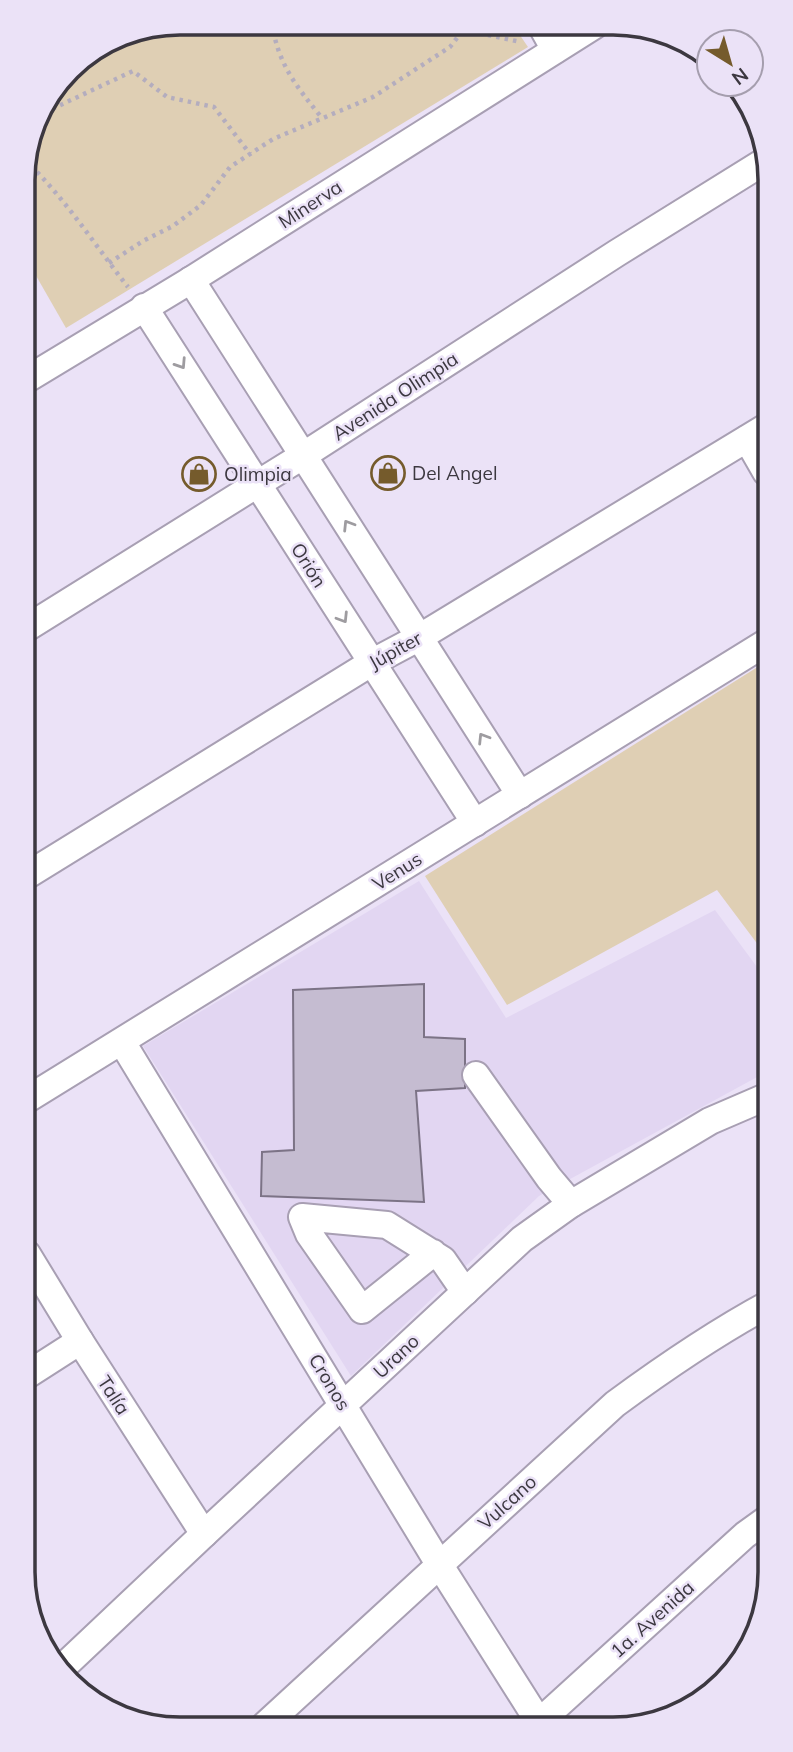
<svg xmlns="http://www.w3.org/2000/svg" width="793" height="1752" viewBox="0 0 793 1752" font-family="Mulish,sans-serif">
<rect width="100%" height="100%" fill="#ebe2f7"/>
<path fill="#e2d6f2" d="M 419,881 L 506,1018 L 715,910 L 768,982 L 768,1071 L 539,1196 L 351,1376 L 143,1046 Z"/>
<g fill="#dfcfb4">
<path d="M 180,23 L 513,25 L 528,47 L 66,328 L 23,253 L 23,169 L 39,111 L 76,62 L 120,35 Z"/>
<path d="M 767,661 L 768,958 L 717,890 L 507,1005 L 425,876 Z"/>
</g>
<path fill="#c5bcd1" stroke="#7c7386" stroke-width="2" d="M 424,984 L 424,1037 L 465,1039 L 465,1088 L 416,1091 L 424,1202 L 261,1196 L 262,1152 L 294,1150 L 293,990 Z"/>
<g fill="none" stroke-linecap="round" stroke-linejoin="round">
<g stroke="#a89fb3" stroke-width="30">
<g id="minor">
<path d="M 541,25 L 555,50"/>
<path d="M 191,280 L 520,795"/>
<path d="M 144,307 L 475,823"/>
<path d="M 24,381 L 191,280 L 595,25"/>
<path d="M 747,439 L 766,472"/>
<path d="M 25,629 L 304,455 L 617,253 L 765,161"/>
<path d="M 26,876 L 371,663 L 420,637 L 766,427"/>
<path d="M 122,1042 L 439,1564 L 539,1722"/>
<path d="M 476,1075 L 549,1178 L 571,1204"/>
<path d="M 26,1100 L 767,642"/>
<path d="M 433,1253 L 362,1310 L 309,1234 L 302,1217 L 387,1225 L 443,1260 L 465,1292"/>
<path d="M 27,1254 L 80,1341 L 204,1534"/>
<path d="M 27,1375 L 80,1341"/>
<path d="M 62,1668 L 204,1534 L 522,1239 L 571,1204 L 710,1121 L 768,1096"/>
<path d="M 537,1724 L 745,1535 L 770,1517"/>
<path d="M 264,1726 L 615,1404 C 664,1368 715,1333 769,1304"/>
</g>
</g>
<g stroke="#b4adbe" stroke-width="4.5" stroke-dasharray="3.5 5" stroke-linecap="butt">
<path d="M 272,23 C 278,65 297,87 322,118"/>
<path d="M 463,30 L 521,42"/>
<path d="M 37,116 L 133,71 L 167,97 L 214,107 L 250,154"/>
<path d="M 25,160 C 65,198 94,244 128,287"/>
<path d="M 109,263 L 143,241 L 173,226 L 201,205 L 230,167 L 273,139 L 373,97 L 450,47 L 463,30 L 464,25"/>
</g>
<use href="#minor" stroke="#fff" stroke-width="26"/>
</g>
<defs><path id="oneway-chevron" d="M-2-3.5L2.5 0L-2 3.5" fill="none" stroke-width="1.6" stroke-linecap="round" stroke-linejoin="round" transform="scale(1.75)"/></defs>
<g stroke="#9e9ca0">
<use href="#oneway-chevron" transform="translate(181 364) rotate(57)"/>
<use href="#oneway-chevron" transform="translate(348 525) rotate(-122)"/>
<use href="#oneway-chevron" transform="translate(343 618) rotate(58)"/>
<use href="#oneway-chevron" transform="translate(483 738) rotate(-122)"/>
</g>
<defs>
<g id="shop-ring" transform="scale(1.75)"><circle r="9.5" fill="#ebe2f7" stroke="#755b2c" stroke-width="1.5"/><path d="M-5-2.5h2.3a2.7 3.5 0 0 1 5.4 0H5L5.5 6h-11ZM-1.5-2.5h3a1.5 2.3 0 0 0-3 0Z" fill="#755b2c"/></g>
</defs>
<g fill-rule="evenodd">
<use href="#shop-ring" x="388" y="473"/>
<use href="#shop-ring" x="199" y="474"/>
</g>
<g text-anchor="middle" stroke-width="5" stroke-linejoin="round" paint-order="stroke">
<g font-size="19" fill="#3c3840" stroke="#ebe2f7">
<text transform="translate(310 204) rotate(-33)" y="7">Minerva</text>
<text transform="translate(395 396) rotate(-33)" y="7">Avenida Olimpia</text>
<text transform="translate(309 565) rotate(58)" y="7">Orión</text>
<text transform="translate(395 650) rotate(-29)" y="7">Júpiter</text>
<text transform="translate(397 871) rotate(-32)" y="7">Venus</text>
<text transform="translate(396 1356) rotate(-43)" y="7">Urano</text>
<text transform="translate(330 1382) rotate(59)" y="7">Cronos</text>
<text transform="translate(114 1395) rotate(57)" y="7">Talía</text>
<text transform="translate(507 1502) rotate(-42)" y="7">Vulcano</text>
<text transform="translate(652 1619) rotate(-42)" y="7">1a. Avenida</text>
</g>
<g font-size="19" fill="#3c3840" stroke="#ebe2f7" text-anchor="start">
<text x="412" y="480">Del Angel</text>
<text x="224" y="481">Olimpia</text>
</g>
</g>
<path d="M0 0H793V1752H0ZM180 35H613A145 145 0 0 1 758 180V1572A145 145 0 0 1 613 1717H180A145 145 0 0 1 35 1572V180A145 145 0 0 1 180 35Z" fill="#ebe2f7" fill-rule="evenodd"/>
<path fill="none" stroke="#3c3840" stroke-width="3.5" d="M180 35H613A145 145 0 0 1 758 180V1572A145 145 0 0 1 613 1717H180A145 145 0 0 1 35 1572V180A145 145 0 0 1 180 35Z"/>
<g transform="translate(730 63) rotate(143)"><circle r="33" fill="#ebe2f7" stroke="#a59eae" stroke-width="2"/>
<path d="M0-5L12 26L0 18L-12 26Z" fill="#755b2c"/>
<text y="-10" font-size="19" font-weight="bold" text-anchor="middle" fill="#3c3840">N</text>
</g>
</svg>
